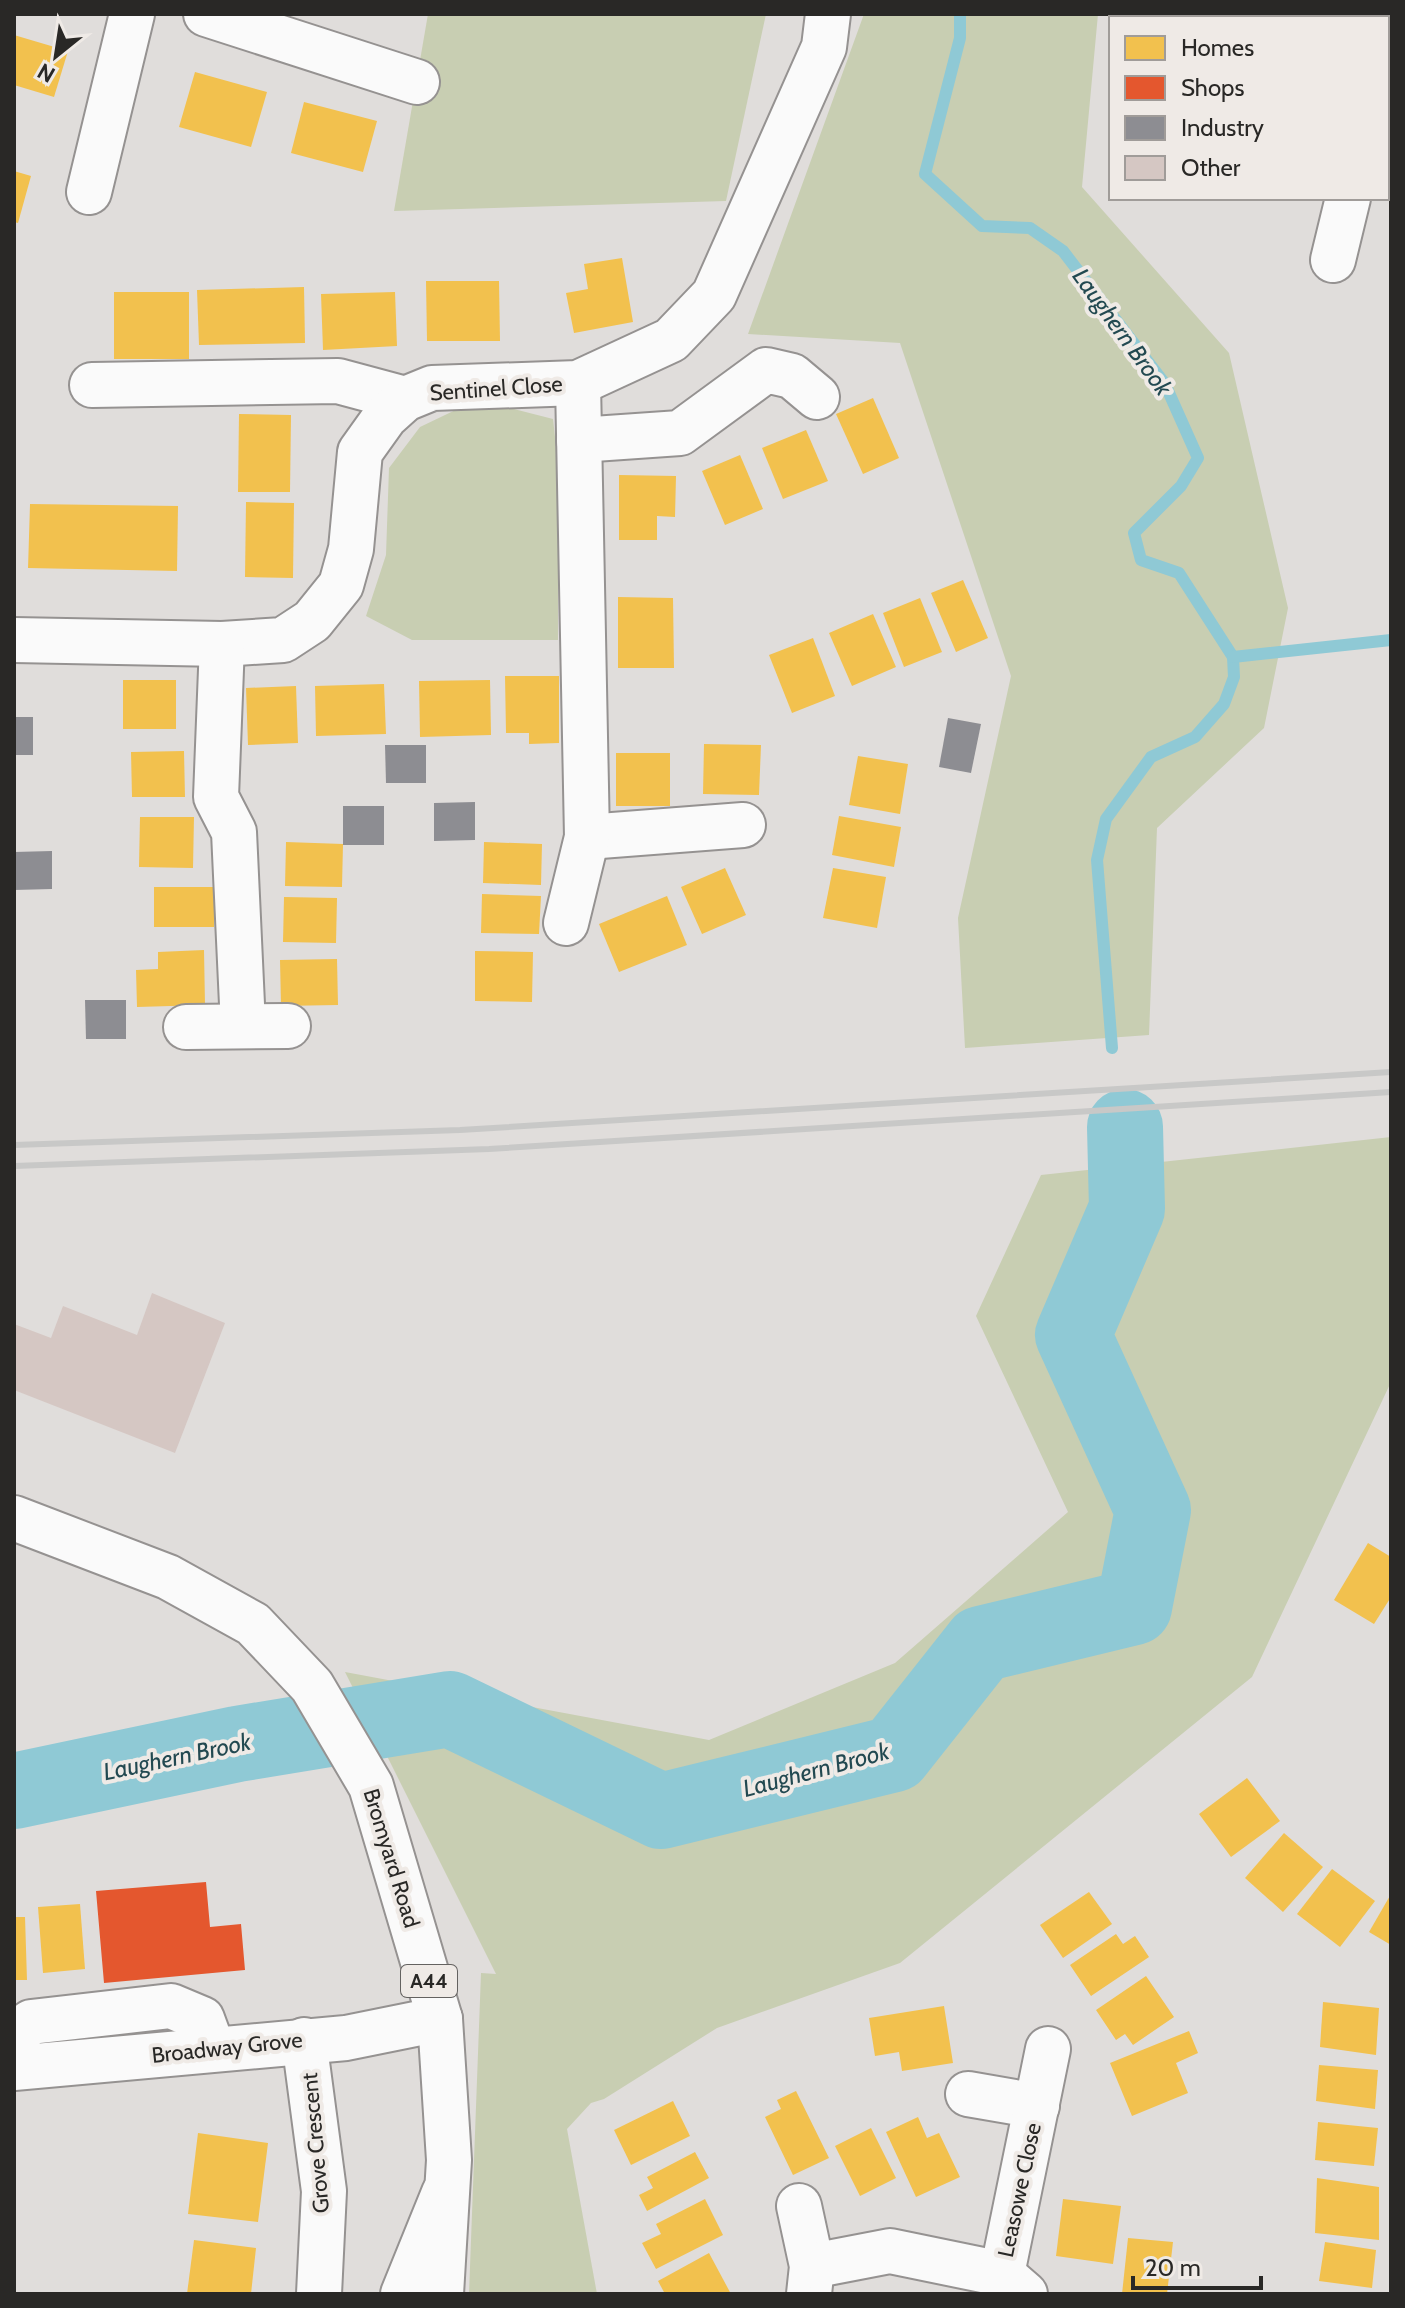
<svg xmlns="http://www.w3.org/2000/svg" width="1405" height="2308" viewBox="0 0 1405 2308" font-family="Cabin,sans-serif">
<rect width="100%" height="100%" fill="#e0dddb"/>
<g fill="#c8ceb2">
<path d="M 428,14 L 766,14 L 726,201 L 394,211 Z"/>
<path d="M 864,14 L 1098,14 L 1082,187 L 1229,353 L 1288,608 L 1264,728 L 1157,828 L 1149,1035 L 965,1048 L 958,918 L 1011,676 L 900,343 L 748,334 Z"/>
<path d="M 468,404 L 502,406 L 553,419 L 558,463 L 558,640 L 412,640 L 366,616 L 386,555 L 389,468 L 420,427 Z"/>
<path d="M 1391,1137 L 1391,1382 L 1252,1677 L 900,1963 L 717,2028 L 604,2099 L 591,2103 L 567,2129 L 597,2294 L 469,2294 L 481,1973 L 496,1974 L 345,1672 L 709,1740 L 895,1663 L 1068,1512 L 976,1316 L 1041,1175 Z"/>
</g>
<g fill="#f2c14e">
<path d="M 14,35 L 68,51 L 54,97 L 14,85 Z"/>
<path d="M 195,72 L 267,92 L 251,147 L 179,127 Z"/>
<path d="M 304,102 L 377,121 L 363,172 L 291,153 Z"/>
<path d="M 14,171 L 31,176 L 18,223 L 14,222 Z"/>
<path d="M 622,258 L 633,322 L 574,333 L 566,293 L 588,289 L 584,264 Z"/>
<path d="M 426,281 L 499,281 L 500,341 L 427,341 Z"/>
<path d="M 304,287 L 305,343 L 199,345 L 197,290 Z"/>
<rect x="114" y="292" width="75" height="67"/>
<path d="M 395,292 L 397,346 L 323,350 L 321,294 Z"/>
<path d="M 873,398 L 899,458 L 863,474 L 836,414 Z"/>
<path d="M 239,414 L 291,415 L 290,492 L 238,492 Z"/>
<path d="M 806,430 L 828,481 L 783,499 L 762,448 Z"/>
<path d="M 740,455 L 763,509 L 725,525 L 702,471 Z"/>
<path d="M 619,475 L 676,476 L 675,517 L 657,516 L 657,540 L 619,540 Z"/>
<path d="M 246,502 L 294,503 L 293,578 L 245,577 Z"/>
<path d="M 30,504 L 178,506 L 177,571 L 28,568 Z"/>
<path d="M 963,580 L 988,638 L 956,652 L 931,593 Z"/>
<path d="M 618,597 L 673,598 L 674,668 L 618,668 Z"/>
<path d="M 920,598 L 942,652 L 904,667 L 883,613 Z"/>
<path d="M 873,614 L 896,667 L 852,686 L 829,633 Z"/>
<path d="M 813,638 L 835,696 L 792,713 L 769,655 Z"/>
<path d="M 505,676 L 559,676 L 559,743 L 529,744 L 529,733 L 506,733 Z"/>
<rect x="123" y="680" width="53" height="49"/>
<path d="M 490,680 L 491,735 L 420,737 L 419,681 Z"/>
<path d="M 384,684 L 386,734 L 316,736 L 315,686 Z"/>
<path d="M 296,686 L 298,743 L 248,745 L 246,688 Z"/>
<path d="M 704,744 L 761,745 L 759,795 L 703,794 Z"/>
<path d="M 184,751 L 185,797 L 132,797 L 131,752 Z"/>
<rect x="616" y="753" width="54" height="53"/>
<path d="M 858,756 L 908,764 L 900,814 L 849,805 Z"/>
<path d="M 839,816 L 901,827 L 894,867 L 832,855 Z"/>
<path d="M 140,817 L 194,817 L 193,868 L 139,867 Z"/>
<path d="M 286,842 L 343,844 L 342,887 L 285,886 Z"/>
<path d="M 484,842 L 542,844 L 541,885 L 483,883 Z"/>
<path d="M 725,868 L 746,915 L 702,934 L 681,887 Z"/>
<path d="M 833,868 L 886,877 L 877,928 L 823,918 Z"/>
<rect x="154" y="887" width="60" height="40"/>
<path d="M 482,894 L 541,896 L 539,934 L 481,933 Z"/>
<path d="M 667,896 L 687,945 L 619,972 L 599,924 Z"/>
<path d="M 284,897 L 337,898 L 336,943 L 283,942 Z"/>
<path d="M 204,950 L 205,1005 L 137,1007 L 136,970 L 158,969 L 158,952 Z"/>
<path d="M 475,951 L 533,952 L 532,1002 L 475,1001 Z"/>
<path d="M 337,959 L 338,1005 L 281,1006 L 280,960 Z"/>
<path d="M 1368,1543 L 1391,1557 L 1391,1597 L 1374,1624 L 1334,1600 Z"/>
<path d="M 1247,1778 L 1280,1821 L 1231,1857 L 1199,1814 Z"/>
<path d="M 1284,1833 L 1323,1867 L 1283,1912 L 1245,1878 Z"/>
<path d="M 1332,1869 L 1375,1901 L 1340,1947 L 1297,1914 Z"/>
<path d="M 1089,1892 L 1112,1924 L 1063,1958 L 1040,1925 Z"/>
<path d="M 1391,1894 L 1391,1945 L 1369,1932 Z"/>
<path d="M 80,1904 L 85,1969 L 43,1973 L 38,1907 Z"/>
<path d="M 14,1917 L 25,1917 L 27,1980 L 14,1980 Z"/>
<path d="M 1116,1934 L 1123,1944 L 1135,1936 L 1149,1957 L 1091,1996 L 1070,1965 Z"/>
<path d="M 1146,1976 L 1174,2017 L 1133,2045 L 1125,2034 L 1116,2040 L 1096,2010 Z"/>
<path d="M 1323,2002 L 1379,2008 L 1376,2055 L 1320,2047 Z"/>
<path d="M 944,2006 L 953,2063 L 902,2071 L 899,2052 L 875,2056 L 869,2018 Z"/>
<path d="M 1189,2031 L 1198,2053 L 1176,2063 L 1188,2093 L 1132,2116 L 1110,2063 Z"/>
<path d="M 1319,2065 L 1378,2070 L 1375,2109 L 1316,2101 Z"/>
<path d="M 796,2091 L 829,2158 L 793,2175 L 765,2117 L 781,2109 L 777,2100 Z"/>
<path d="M 673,2101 L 690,2136 L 631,2165 L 614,2130 Z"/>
<path d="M 918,2117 L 927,2138 L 939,2133 L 960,2177 L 916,2197 L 886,2132 Z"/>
<path d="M 1318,2122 L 1378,2128 L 1374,2166 L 1315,2160 Z"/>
<path d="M 871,2128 L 896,2178 L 860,2196 L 835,2146 Z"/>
<path d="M 198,2133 L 268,2143 L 258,2222 L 188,2214 Z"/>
<path d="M 695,2152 L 709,2178 L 647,2211 L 639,2195 L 653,2188 L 647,2177 Z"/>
<path d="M 1317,2178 L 1379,2187 L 1379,2240 L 1315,2233 Z"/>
<path d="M 705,2199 L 723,2235 L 656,2269 L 642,2243 L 661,2234 L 656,2224 Z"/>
<path d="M 1063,2199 L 1121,2206 L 1113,2264 L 1056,2256 Z"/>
<path d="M 1128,2238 L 1173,2242 L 1167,2294 L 1122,2294 Z"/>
<path d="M 194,2240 L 256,2248 L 251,2294 L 187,2294 Z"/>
<path d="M 1325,2242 L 1376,2250 L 1372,2288 L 1319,2281 Z"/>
<path d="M 709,2253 L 731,2294 L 665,2294 L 658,2281 Z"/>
</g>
<path fill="#e4572e" d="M 206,1882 L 210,1927 L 241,1924 L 245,1970 L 104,1983 L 96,1891 Z"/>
<g fill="#8d8d92">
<rect x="14" y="717" width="19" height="38"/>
<path d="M 948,718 L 981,724 L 971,773 L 939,767 Z"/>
<path d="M 385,745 L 426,745 L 426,783 L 386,783 Z"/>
<path d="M 475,802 L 475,840 L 434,841 L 434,803 Z"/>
<rect x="343" y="806" width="41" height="39"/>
<path d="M 52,851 L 52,889 L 14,890 L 14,852 Z"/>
<path d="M 85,1000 L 126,1000 L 126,1039 L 86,1039 Z"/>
</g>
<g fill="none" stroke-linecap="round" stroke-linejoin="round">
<g stroke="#8fc9d5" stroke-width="12">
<path d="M 960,14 L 960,38 L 925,174 L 982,226 L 1030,228 L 1063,251 L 1165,384 L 1198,458 L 1181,486 L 1134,533 L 1141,560 L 1179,573 L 1233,657 L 1234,677 L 1224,704 L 1195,737 L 1151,757 L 1106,819 L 1097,860 L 1112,1048"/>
<path d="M 1233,657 L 1391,640"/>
</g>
<path stroke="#8fc9d5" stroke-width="76" d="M 14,1791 L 237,1744 L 450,1709 L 661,1811 L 894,1754 L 981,1644 L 1134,1607 L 1153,1510 L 1073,1335 L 1127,1209 L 1125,1127"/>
</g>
<path fill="#d5c7c3" d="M 152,1293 L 225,1323 L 175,1453 L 14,1390 L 14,1324 L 51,1338 L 63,1306 L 137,1335 Z"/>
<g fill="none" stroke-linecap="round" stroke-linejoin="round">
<g stroke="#959291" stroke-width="48">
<g id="minor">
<path d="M 206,14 L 417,82"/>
<path d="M 1192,18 L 1194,14"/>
<path d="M 1387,144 L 1391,142"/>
<path d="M 89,192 L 132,14"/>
<path d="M 1333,260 L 1348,198"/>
<path d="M 92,385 L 338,381 L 405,399"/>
<path d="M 579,440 L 680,433 L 766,370 L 792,376 L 817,397"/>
<path d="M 14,640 L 222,644 L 283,640 L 312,621 L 341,585 L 351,549 L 360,452 L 385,417 L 405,399 L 432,388 L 578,383 L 671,340 L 714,295 L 824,47 L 828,14"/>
<path d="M 222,644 L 216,797 L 234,832 L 243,1026"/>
<path d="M 587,837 L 743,825"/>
<path d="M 566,923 L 587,837 L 578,383"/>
<path d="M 186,1027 L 288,1026"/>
<path d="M 304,2040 L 324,2191 L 319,2294"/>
<path d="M 14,2048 L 17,2034 L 31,2022 L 171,2006 L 202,2019 L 213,2049"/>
<path d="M 14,2068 L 346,2038 L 440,2019"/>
<path d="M 968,2094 L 1037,2106"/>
<path d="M 799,2206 L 812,2266 L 809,2294"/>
<path d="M 812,2266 L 890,2251 L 1002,2274 L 1025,2294"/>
<path d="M 1002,2274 L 1048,2049"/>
<path d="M 403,2294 L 444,2193"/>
</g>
</g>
<g stroke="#959291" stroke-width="48">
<g id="major">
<path d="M 1281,14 L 1290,18"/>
<path d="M 1387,53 L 1391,54"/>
<path d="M 14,1518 L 168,1577 L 253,1624 L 312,1686 L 371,1786 L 440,2019 L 449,2160 L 441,2294"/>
</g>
</g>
<use href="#minor" stroke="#fafafa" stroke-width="44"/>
<use href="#major" stroke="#fafafa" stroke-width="44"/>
<g stroke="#c8c8c7" stroke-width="6">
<path d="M 14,1145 L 460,1130 L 1391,1072"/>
<path d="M 14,1166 L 489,1149 L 1391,1092"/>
</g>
</g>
<g text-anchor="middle" stroke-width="8" stroke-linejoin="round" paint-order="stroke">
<rect fill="#efeae6" stroke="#646260" stroke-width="2" x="401" y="1965" width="56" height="32" rx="6"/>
<g font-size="20" font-weight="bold" fill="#292826">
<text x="429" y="1988">A44</text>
</g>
<g font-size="22" fill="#292826" stroke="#efeae6">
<text transform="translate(496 388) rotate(-4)" y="8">Sentinel Close</text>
<text transform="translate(392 1858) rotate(73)" y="8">Bromyard Road</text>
<text transform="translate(227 2047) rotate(-6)" y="8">Broadway Grove</text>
<text transform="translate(315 2143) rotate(-95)" y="8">Grove Crescent</text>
<text transform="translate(1019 2190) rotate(-78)" y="8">Leasowe Close</text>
</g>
<g font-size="24" font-style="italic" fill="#224951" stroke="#efeae6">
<text transform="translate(1122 332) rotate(54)" y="8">Laughern Brook</text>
<text transform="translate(177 1757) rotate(-12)" y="8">Laughern Brook</text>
<text transform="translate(816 1770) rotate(-15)" y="8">Laughern Brook</text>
</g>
</g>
<rect width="1405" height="2308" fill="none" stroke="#292826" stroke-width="32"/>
<rect x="1109" y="16" width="280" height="184" fill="#efeae6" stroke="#a09c99" stroke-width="2"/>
<rect x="1125" y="36" width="40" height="24" fill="#f2c14e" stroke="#a09c99" stroke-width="2"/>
<text x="1181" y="56" font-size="24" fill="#292826">Homes</text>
<rect x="1125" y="76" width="40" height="24" fill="#e4572e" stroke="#a09c99" stroke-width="2"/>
<text x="1181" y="96" font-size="24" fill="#292826">Shops</text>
<rect x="1125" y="116" width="40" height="24" fill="#8d8d92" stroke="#a09c99" stroke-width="2"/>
<text x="1181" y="136" font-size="24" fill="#292826">Industry</text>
<rect x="1125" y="156" width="40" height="24" fill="#d5c7c3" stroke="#a09c99" stroke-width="2"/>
<text x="1181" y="176" font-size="24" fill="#292826">Other</text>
<g transform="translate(56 56) rotate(210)" stroke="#efeae6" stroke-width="6" paint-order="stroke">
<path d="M0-6L14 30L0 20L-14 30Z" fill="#292826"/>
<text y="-12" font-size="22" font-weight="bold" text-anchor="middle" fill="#292826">N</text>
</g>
<path d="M1133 2276v12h128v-12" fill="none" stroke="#292826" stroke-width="4"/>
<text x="1145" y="2276" font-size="24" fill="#292826" stroke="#efeae6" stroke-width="6" paint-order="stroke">20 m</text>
</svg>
